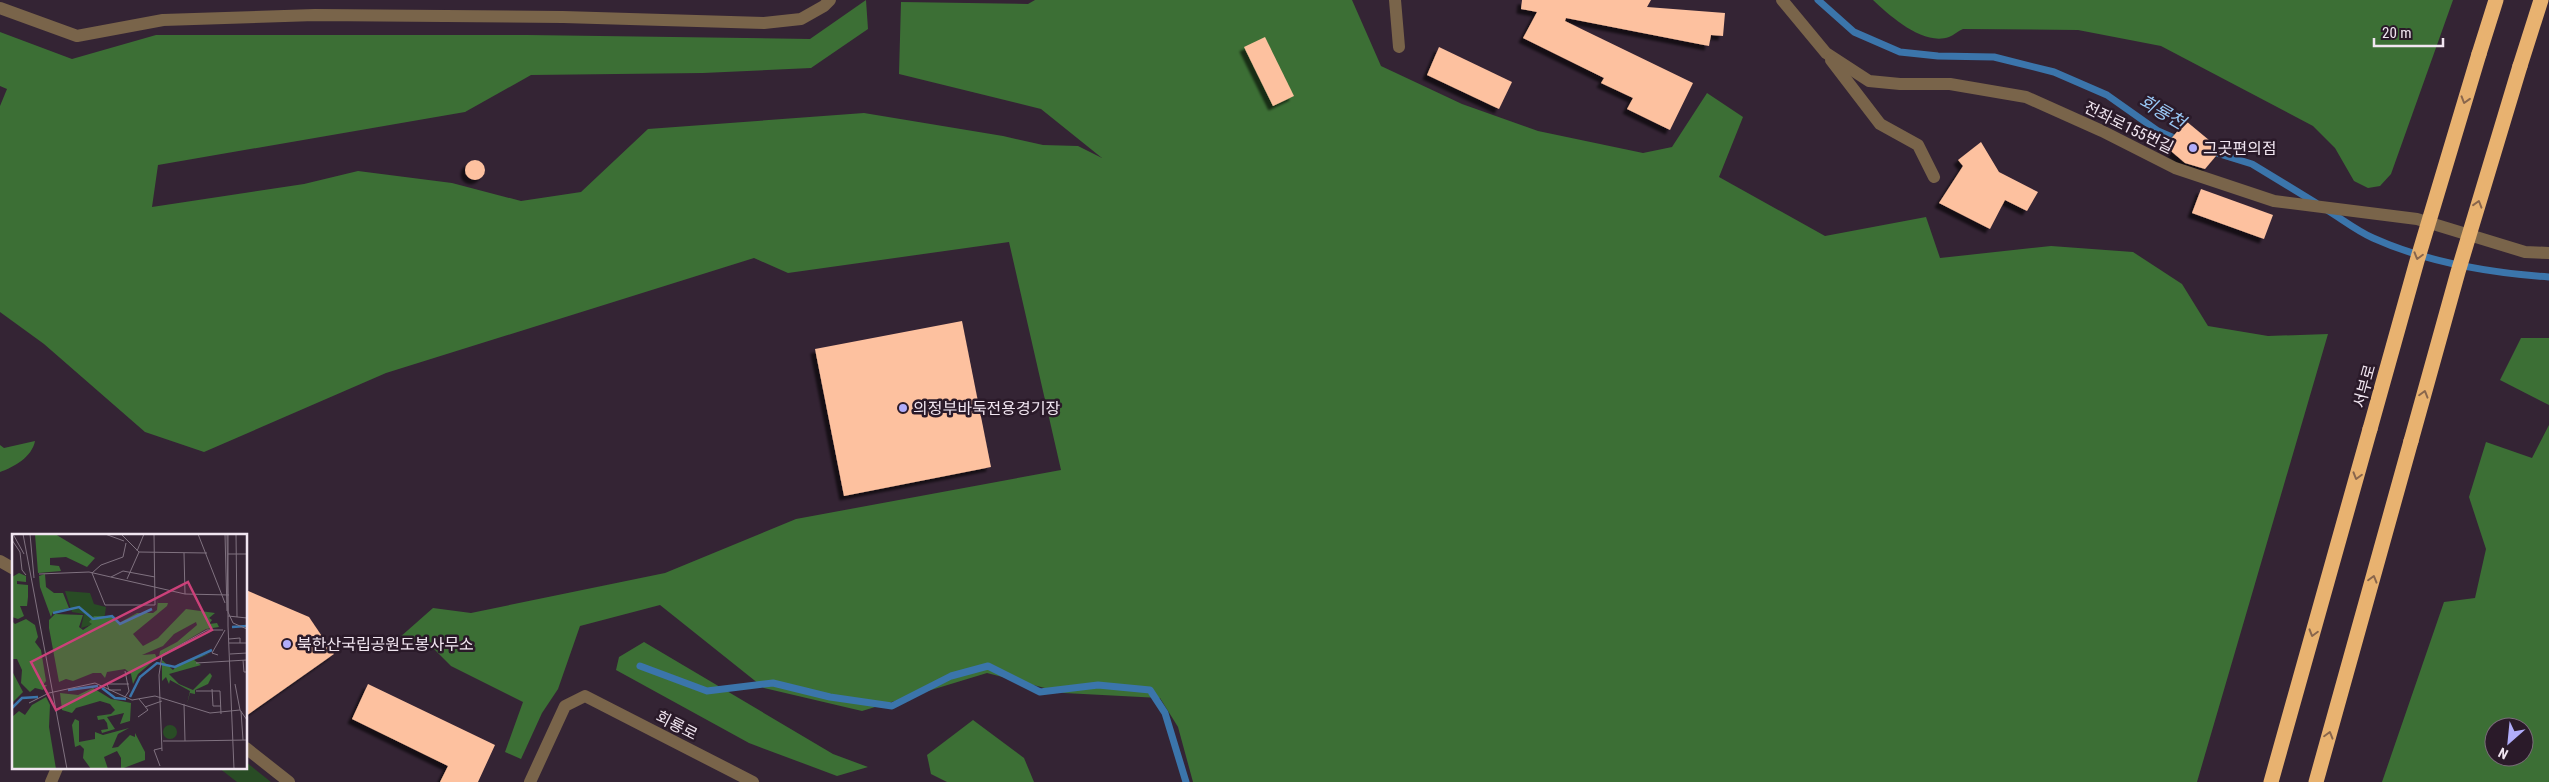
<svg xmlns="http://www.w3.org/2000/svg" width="2549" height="782" viewBox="0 0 2549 782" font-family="'Roboto Condensed','Noto Sans KR',sans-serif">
<defs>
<filter id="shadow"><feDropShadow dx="-4.5" dy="4.5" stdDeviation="1" flood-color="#0009"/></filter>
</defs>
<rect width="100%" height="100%" fill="#342434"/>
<path fill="#294c25" d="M 246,762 L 271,782 L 237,782 L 219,768 L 246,768 Z"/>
<g fill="#3c6f35" fill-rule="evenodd">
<path d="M 866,0 L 868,29 L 811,68 L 703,73 L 531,75 L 465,112 L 158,165 L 152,207 L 304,184 L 358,171 L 452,183 L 521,201 L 581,192 L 648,129 L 864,113 L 1003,136 L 1043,145 L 1078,146 L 1102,158 L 1041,109 L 899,74 L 901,2 L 1028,4 L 1035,0 L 1352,0 L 1381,66 L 1462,104 L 1538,131 L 1643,153 L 1672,147 L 1707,93 L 1743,117 L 1719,177 L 1825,236 L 1926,217 L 1940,258 L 2051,246 L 2133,252 L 2182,284 L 2208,326 L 2268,336 L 2328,334 L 2197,782 L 1193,782 L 1178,727 L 1160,698 L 1064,693 L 987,673 L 862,711 L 764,688 L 660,605 L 580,626 L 558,689 L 542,713 L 521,759 L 505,752 L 523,702 L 451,666 L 430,645 L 399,638 L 433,608 L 471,613 L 665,573 L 796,519 L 1061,470 L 1009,242 L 788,273 L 754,258 L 386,373 L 204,452 L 145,432 L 44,344 L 0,312 L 0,106 L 7,89 L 0,86 L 0,32 L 72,59 L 156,35 L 528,35 L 810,39 Z"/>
<path d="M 1873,0 L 2453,0 L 2391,174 L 2380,186 L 2368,188 L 2354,181 L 2335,148 L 2313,126 L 2161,46 L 2078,30 L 1963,29 C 1958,31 1954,35 1949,37 C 1923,46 1890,16 1873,0 Z"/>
<path d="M 2521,338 L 2549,338 L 2549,405 L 2500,380 Z"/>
<path d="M 2549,425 L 2549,782 L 2382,782 L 2444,602 L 2475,598 L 2486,549 L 2469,497 L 2486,442 L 2532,458 ZM 2494,727 L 2524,727 L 2524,757 L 2494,757 Z"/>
<path d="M 35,441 C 32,457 14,467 0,472 L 0,445 L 4,448 Z"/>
<path d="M 644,642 L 833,754 L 868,767 L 837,776 L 749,743 L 616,670 L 619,657 Z"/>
<path d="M 973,720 L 1024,758 L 1034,782 L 947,782 L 931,774 L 927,755 Z"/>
</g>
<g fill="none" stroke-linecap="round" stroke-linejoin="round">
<g stroke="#3b75ab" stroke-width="7">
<path d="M 1818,0 L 1854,32 L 1900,52 L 1938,56 L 1994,57 L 2054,72 L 2107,95 L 2158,131 L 2181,141"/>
<path d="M 2210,151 L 2252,164 L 2316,203"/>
<path d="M 2327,210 C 2342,219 2357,231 2373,238 C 2426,262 2492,273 2549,277"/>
<path d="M 640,666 L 707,691 L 773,683 L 830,697 L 892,706 L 951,676 L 988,666 L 1040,692 L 1098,685 L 1150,690 L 1165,713 L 1186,782"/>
</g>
</g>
<g fill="#fdc19f" filter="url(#shadow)">
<path d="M 1522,0 L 1651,0 L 1647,7 L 1725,13 L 1723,36 L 1711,35 L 1709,46 L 1566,18 L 1565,21 L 1693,83 L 1670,130 L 1627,109 L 1633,98 L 1601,83 L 1604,78 L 1523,38 L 1537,12 L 1521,9 Z"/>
<path d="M 1265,37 L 1294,96 L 1273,106 L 1244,47 Z"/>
<path d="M 1439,47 L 1512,82 L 1499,109 L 1427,75 Z"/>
<path d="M 2186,121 L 2221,150 L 2205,169 L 2185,163 L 2165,146 Z"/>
<path d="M 1981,142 L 1999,172 L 2038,192 L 2027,211 L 2005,200 L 1990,229 L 1939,203 L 1963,166 L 1958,160 Z"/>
<circle cx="475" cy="170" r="10"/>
<path d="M 2201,189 L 2273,215 L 2264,239 L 2192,213 Z"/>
<path d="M 962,321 L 991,467 L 844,496 L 815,349 Z"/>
<path d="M 246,590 L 309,617 L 334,654 L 246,716 Z"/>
<path d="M 368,684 L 495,745 L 478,782 L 440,782 L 448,766 L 352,719 Z"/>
</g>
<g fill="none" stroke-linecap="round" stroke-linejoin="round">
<g stroke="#79644a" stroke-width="12">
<path d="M 1395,0 L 1399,47"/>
<path d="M 1782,0 L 1826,53 L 1869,81 L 1900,84 L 1950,84 L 2026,97 L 2102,131 L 2175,168 L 2274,201 L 2417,219 L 2525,252 L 2549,253"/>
<path d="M 0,8 L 77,36 L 163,20 L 315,15 L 563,17 L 764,23 L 801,19 L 824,6 L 830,0"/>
<path d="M 1831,60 L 1880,124 L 1918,145 L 1934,177"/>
<path d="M 0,561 L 14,569"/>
<path d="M 246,748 L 289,782"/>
<path d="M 51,782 L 57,768"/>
<path d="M 530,782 L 565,706 L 585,696 L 753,782"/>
</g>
<g stroke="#e8b270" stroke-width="15">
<path d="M 2479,54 L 2496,0"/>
<path d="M 2520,66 L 2541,0"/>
<path d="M 2271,782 L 2370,429"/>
<path d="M 2316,782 L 2411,441"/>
</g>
<g stroke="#e8b270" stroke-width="15">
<path d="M 2370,429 L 2417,261 L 2479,54"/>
<path d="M 2411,441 L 2458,272 L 2520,66"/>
</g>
</g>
<defs><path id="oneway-chevron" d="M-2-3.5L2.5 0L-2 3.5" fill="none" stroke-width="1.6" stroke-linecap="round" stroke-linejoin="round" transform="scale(1.25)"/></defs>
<g stroke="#89664c">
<use href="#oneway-chevron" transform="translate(2465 100) rotate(107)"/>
<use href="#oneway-chevron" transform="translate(2478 204) rotate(-73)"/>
<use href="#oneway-chevron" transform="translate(2418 256) rotate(106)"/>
<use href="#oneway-chevron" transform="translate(2424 394) rotate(-74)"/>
<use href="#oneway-chevron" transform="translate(2357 476) rotate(106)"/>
<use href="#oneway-chevron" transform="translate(2373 579) rotate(-74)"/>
<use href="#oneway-chevron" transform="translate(2313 633) rotate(106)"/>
<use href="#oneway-chevron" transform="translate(2329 735) rotate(-74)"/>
</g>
<g fill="#b1adfa" stroke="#2a1a29" stroke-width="2">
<circle cx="2193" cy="148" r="5"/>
<circle cx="903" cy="408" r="5"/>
<circle cx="287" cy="644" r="5"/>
</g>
<g text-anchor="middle" stroke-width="5" stroke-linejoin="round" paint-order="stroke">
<g font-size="16" fill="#f1e6f1" stroke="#2a1a29">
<text transform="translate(2129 127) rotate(26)" y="6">전좌로155번길</text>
<text transform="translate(2364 386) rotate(-75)" y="6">서부로</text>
<text transform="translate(677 725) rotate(27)" y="6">회룡로</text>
</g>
<g font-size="16" fill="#f1e6f1" stroke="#2a1a29" text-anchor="start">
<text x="2203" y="154">그곳편의점</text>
<text x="913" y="414">의정부바둑전용경기장</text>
<text x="297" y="650">북한산국립공원도봉사무소</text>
</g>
<g font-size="18" font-style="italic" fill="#98c6f3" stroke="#2a1a29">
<text transform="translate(2162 112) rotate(30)" y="6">회룡천</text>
</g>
</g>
<g transform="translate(12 534)">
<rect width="235" height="235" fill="#342434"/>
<path d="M 53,57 L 78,59 L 82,70 L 94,73 L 92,87 L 69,94 L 72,80 L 60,78 ZM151 198a7 7 0 1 1 14 0a7 7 0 1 1-14 0Z" fill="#294c25"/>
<path d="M 23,0 L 43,0 L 83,24 L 75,33 L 54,23 L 38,24 L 38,31 L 47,32 L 49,37 L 26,39 ZM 7,39 L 14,42 L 14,48 L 5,47 L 5,50 L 16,51 L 16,63 L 15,72 L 8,72 L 12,82 L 6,85 L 0,83 L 0,43 ZM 33,40 L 34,53 L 42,59 L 51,59 L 57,74 L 41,78 L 39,83 L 28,53 L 27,42 ZM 146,66 L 146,69 L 156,69 L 155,72 L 121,100 L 131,112 L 146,104 L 174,75 L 203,79 L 197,84 L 200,86 L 197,90 L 205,89 L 207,93 L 194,95 L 147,123 L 148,117 L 165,108 L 185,91 L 184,88 L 162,100 L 151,112 L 130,121 L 143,120 L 145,124 L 126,140 L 121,150 L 119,140 L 113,135 L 95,138 L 93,144 L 89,139 L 81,139 L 61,147 L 54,145 L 47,148 L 37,94 L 37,86 L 43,80 L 71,81 L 67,93 L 71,96 L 80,90 L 77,88 L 82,82 L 100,82 L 107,89 L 125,79 L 141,79 L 145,76 ZM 14,85 L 23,91 L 26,103 L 23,108 L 29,116 L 34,147 L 31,151 L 35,151 L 31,156 L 23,154 L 18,158 L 9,149 L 10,136 L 5,125 L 0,125 L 0,87 L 3,90 ZM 199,119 L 182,126 L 189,131 L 157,140 L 167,150 L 181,156 L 198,139 L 200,142 L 196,150 L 183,156 L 183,160 L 178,159 L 175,170 L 178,157 L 158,146 L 157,150 L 154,143 L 150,147 L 150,126 L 161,136 L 166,130 ZM 0,137 L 11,158 L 0,169 ZM 81,154 L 99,165 L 119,169 L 118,187 L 108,190 L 112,179 L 95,183 L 103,195 L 90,199 L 89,196 L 96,195 L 95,189 L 92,185 L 86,186 L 85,182 L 99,180 L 103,176 L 98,170 L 88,167 L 64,174 L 60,179 L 50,176 L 48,159 L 66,161 ZM 34,163 L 38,171 L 37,193 L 44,235 L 0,235 L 0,183 L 7,177 L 13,181 L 20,171 ZM 63,185 L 67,187 L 67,208 L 83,205 L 83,198 L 91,201 L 117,194 L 106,200 L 100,214 L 106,213 L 118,201 L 123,203 L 123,199 L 133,218 L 133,226 L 109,235 L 109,224 L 105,217 L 92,223 L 96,235 L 79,235 L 71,224 L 72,215 L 68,211 L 63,213 L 60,191 Z" fill="#3c6f35"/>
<path fill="none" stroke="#3b75ab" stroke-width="2.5" d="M 41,79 L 67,73 L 81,85 L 100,82 L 108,90 L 140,75M 220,93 L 235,92M 90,154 L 103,164 L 114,165M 56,156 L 86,152M 118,163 L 128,143 L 145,129 L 163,133 L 200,116M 0,174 L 10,164 L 26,163"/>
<path fill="none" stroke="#807280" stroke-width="1" d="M 1,0 L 12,20M 11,0 L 55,235M 18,0 L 22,44M 93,0 L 112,7M 109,0 L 127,18 L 195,19M 186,0 L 213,69M 213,0 L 215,77M 215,0 L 216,78 L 221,89 L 235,95M 216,0 L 216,92 L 222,235M 224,0 L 225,83M 0,6 L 8,18 L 10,36 L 14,41M 125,17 L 132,0M 172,19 L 173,60M 216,20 L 235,20M 80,39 L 93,71 L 143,71 L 142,0M 80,39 L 89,31 L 111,23 L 114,9M 27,40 L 77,38 L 173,60 L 217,61M 99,43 L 111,37 L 143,43M 115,45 L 127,18M 216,82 L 235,84M 217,105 L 228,104 L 228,109M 217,109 L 235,109M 218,120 L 235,119M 206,121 L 200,119 L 213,96M 231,126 L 232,138 L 235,138M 184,129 L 235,126M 113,137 L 117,157 L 113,163M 223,150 L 228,176 L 235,186M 200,155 L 201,172 L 209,172M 109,156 L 97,156 L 95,150 L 117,150M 184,157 L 208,157 L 209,180M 17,169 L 37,159 L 83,149 L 120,166 L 143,162 L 198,179 L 228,176M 172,170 L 173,207 L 235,206M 133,173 L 150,167M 229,177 L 231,206M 126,183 L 136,176 L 127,165M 151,207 L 173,207M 150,217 L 147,141 L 150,121 L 195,96 L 211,96M 148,232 L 142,216 L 150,214"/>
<path fill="#cb4179" fill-opacity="0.15" stroke="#cb4179" stroke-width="2.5" d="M 176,48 L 200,96 L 44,176 L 19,128 Z"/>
<rect width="235" height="235" fill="none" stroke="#f1e6f1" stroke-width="2.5"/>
</g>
<g transform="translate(2509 742) rotate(207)"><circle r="24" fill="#2a1a29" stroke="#7a6c79"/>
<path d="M0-4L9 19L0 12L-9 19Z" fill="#b1adfa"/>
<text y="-8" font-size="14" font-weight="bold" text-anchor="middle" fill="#f1e6f1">N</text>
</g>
<path d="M2374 38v8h69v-8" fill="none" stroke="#f1e6f1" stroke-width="2.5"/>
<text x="2382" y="38" font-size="15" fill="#f1e6f1" stroke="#2a1a29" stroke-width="4" paint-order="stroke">20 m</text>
</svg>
